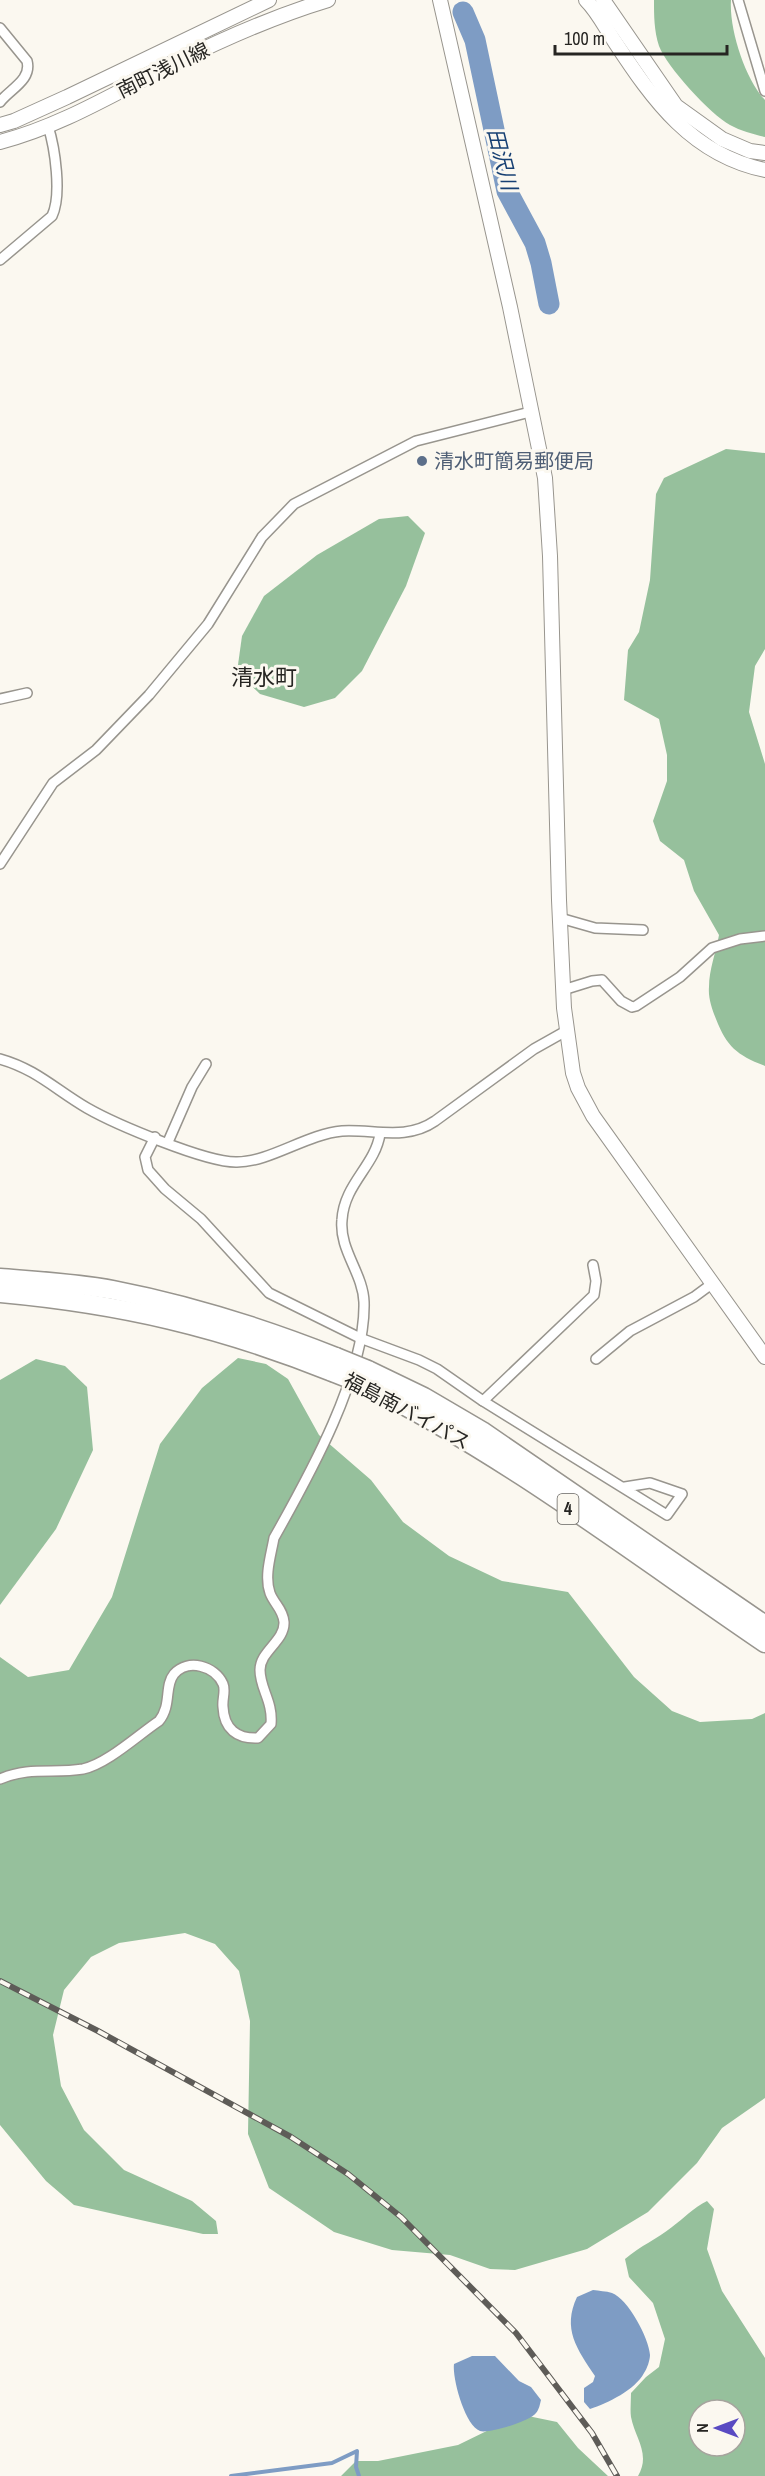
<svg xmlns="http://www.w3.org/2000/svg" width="765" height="2476" viewBox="0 0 765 2476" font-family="'Archivo Narrow','Noto Sans JP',sans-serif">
<rect width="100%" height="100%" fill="#fbf8f0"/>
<g fill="#96c09c" fill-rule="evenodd">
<path d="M 654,0 L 731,0 C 729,29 745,79 765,100 L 765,137 C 753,134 741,131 730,125 C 710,114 667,67 659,46 C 654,31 654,15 654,0 Z"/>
<path d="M 726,449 L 765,453 L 765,649 L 755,666 L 749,712 L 765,764 L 765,1066 C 737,1055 727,1047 716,1019 C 712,1009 708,998 709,987 C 709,970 716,952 719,935 L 694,891 L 684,860 L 660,841 L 653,821 L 667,781 L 667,755 L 659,719 L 624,700 L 628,650 L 639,632 L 650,580 L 656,494 L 664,478 Z"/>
<path d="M 408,516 L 425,533 L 406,586 L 362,671 L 335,698 L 304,707 L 260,694 L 237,672 L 242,636 L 264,596 L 317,555 L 379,519 Z"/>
<path d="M 238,1358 L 266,1364 L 288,1379 L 319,1435 L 371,1480 L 403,1522 L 449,1556 L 502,1581 L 568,1592 L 634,1677 L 672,1711 L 700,1722 L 752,1719 L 765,1713 L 765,2098 L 722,2128 L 697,2163 L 648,2212 L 587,2249 L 515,2270 L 490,2269 L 450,2255 L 392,2250 L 334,2232 L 269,2188 L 248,2134 L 250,2021 L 239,1971 L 215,1944 L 185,1933 L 119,1943 L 91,1957 L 64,1990 L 53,2035 L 61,2086 L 84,2130 L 124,2170 L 192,2201 L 216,2221 L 218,2234 L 203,2234 L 74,2205 L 46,2181 L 0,2125 L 0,1657 L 28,1677 L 69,1670 L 112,1597 L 160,1444 L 202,1388 Z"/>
<path d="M 36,1359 L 65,1366 L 87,1387 L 93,1450 L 56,1529 L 0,1605 L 0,1380 Z"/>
<path d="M 707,2201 L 714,2209 L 707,2249 L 722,2291 L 765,2358 L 765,2476 L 638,2476 C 651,2454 635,2438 631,2417 C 630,2410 631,2401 631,2393 L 646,2377 L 659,2367 L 665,2339 L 653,2303 L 629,2277 L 625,2259 C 640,2246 657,2239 672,2227 C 684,2218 693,2208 707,2201 ZM 699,2410 L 735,2410 L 735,2446 L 699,2446 Z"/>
<path d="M 528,2416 L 557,2422 L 578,2448 L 608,2476 L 341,2476 L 356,2461 L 378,2461 L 458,2445 L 501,2424 Z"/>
</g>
<g fill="#7e9cc4">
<path d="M 593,2290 C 599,2291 606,2291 612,2293 C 628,2299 649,2338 650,2355 C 650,2360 647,2369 644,2373 C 635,2390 608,2403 590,2409 L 584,2402 L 584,2388 L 593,2382 L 595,2376 C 577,2349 562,2329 577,2297 Z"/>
<path d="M 472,2356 L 495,2356 L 519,2381 L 531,2387 L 541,2400 C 540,2404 539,2410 536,2413 C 531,2421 488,2434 480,2431 C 465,2426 452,2378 454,2364 Z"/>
</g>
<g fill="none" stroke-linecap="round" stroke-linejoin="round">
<path stroke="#7e9cc4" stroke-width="4" d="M 231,2476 L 332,2463 L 357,2451 L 356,2467 L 359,2476"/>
<path stroke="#7e9cc4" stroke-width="21" d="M 463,12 L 475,40 L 507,191 L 535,243 L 541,263 L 549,304"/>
<g stroke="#98958e" stroke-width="12">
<g id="street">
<path d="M 738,0 L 765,91"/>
<path d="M 0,28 L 27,61 C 32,80 10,89 0,102"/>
<path d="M 0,260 L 52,216 C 62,195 55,148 48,126"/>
<path d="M 0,699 L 27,693"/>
<path d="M 0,864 L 53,783 L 96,750 L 149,695 L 208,624 L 262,537 L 294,504 L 416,441 L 530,412"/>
<path d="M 560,918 L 595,928 L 643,930"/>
<path d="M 563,990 L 592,981 L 602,980 L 621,1001 L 632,1007 L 636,1006 L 680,977 L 712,948 L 740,939 L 765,936"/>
<path d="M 0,1059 C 36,1069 56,1090 87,1108 C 115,1124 207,1163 237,1162 C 270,1162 307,1134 342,1131 C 374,1129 406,1141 435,1121 L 534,1049 L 566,1031"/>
<path d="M 155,1137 L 145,1157 L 148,1170 L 165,1189 L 201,1219 L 269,1293 L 360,1338 L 419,1360 L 437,1369 L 483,1401 L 667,1515 L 682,1494 L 650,1483 L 625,1487"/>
<path d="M 168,1142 L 192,1087 L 206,1064"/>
<path d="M 596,1359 L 630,1331 L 694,1297 L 713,1283"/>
<path d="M 483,1401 L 594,1295 L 596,1281 L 593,1265"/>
<path d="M 0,1779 C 31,1766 53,1774 83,1769 C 107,1764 138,1735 159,1721 C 172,1705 164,1686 174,1674 C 188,1658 215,1666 223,1684 C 226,1691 222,1699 223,1707 C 224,1729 237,1739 258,1738 L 271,1724 C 273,1701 260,1689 260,1670 C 260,1651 285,1641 284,1622 C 283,1609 274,1604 270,1593 C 264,1576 271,1555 274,1538 C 309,1476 366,1374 364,1302 C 363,1273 339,1250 342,1220 C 344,1184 375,1166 380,1134"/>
</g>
</g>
<g stroke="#98958e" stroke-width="16">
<g id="secondary">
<path d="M 440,0 L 510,307 L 545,478 L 550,556 L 559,900 L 564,1008 L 573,1073 L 578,1088 L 593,1116 L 765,1357"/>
<path d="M 586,0 C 598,12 605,27 615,42 C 653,100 692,155 765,170"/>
<path d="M 603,0 L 676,106 L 722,139 L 750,151 L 765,153"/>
<path d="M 0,125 L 14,121 L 67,97 L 269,0"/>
<path d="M 0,142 C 62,126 118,91 175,63 C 225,38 275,16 328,0"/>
</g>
</g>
<g stroke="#98958e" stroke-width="21">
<g id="highway">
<path d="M 0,1278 C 38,1281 76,1283 113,1290 C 190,1305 263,1328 336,1357"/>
<path d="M 0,1293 C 121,1304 220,1327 332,1372"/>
<path d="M 368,1370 L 424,1397 L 482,1431 L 765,1625"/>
<path d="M 365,1385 C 507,1456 634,1554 765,1643"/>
</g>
</g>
<use href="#street" stroke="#fff" stroke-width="9"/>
<use href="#secondary" stroke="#fff" stroke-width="14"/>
<use href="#highway" stroke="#fff" stroke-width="18"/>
<g stroke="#5e5c58" stroke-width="6">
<path id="rail" d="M 0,1981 L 98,2031 L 291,2137 L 348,2174 L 401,2217 L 516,2333 L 592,2433 L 617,2476"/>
</g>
<use href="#rail" stroke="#fbf8f0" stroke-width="4" stroke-dasharray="11" stroke-linecap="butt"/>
<g stroke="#98958e" stroke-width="21" stroke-linecap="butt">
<g id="highway-bridge">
<path d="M 336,1357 L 368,1370"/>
<path d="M 332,1372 L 365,1385"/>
</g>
</g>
<use href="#highway-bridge" stroke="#fff" stroke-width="18"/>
</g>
<circle fill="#5c6f8a" stroke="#fbf8f0" stroke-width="2" cx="422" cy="461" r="6"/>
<g text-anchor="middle" stroke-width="6" stroke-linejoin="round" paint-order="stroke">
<rect fill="#fbf8f0" stroke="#666460" stroke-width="1.5" x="557.5" y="1494" width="21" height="30" rx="4.5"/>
<g font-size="18" font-weight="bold" fill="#262522">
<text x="568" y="1515">4</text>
</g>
<g font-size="20" fill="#262522" stroke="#fbf8f0">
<text transform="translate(163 70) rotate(-26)" y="7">南町浅川線</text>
<text transform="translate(407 1411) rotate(28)" y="7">福島南バイパス</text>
</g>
<g font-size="20" fill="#4e5e75" stroke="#fbf8f0" text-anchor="start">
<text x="434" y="468">清水町簡易郵便局</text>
</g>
<g font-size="21" font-style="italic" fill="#174073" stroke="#fbf8f0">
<text transform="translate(502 159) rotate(76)" y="7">田沢川</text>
</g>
<g font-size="22" fill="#262522" stroke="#fbf8f0">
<text x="264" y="685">清水町</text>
</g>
</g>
<g transform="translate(717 2428) rotate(270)"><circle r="28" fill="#fbf8f0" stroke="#a6a49e" stroke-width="1.5"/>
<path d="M0-4.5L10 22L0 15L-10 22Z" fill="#594ac2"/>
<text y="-9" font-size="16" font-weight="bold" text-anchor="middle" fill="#262522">N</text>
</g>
<path d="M555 45v9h172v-9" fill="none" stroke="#262522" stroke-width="3"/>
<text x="564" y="45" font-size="18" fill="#262522" stroke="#fbf8f0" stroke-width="4.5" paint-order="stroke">100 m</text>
</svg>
